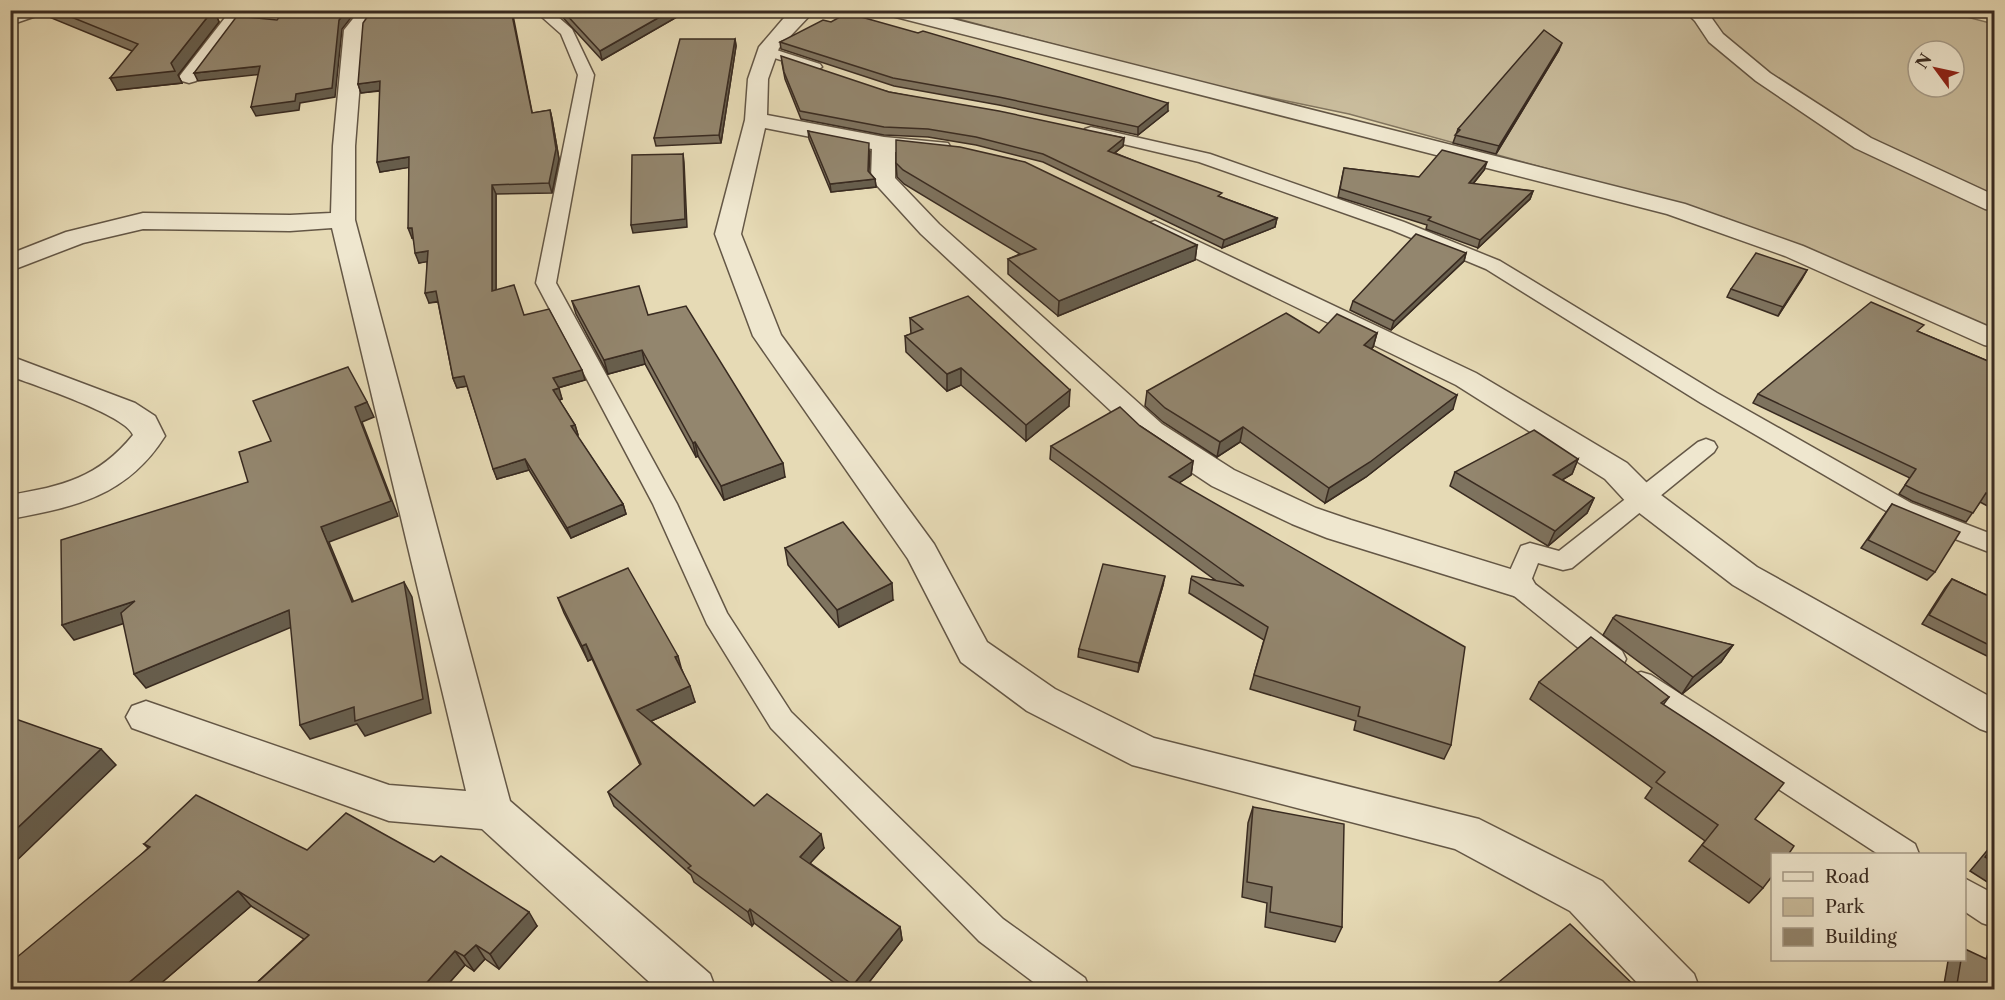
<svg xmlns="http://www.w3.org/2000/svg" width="2005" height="1000" viewBox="0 0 2005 1000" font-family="'Libre Caslon Text',serif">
<rect width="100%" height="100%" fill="#e6dab5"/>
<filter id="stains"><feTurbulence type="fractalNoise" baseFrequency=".00333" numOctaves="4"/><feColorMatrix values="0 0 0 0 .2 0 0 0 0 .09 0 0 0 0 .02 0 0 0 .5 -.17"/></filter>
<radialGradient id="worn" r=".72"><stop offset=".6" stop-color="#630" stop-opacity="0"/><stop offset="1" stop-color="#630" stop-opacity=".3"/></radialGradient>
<path fill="#c9bc9c" stroke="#81745e" stroke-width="1.5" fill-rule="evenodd" d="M 1940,10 L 1994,24 L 1994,330 L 1786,241 L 1723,217 L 1349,114 L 1201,83 L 928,11 ZM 1918,51 L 1954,51 L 1954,87 L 1918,87 Z"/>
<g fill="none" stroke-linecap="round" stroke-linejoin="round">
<g stroke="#645746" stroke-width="3">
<g id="service">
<path d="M 534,10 L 550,10 L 572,29 L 594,75 L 556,283 L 677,504 L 727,613 L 791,712 L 1003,919 L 1085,978 L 1090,990 L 1044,990 L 979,941 L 771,728 L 707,624 L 653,504 L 536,283 L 578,75 L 561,34 Z"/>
<path d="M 767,47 L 820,64 L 822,67 L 815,71 L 762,54 L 760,51 L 762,48 Z"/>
<path d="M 1091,127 L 1210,154 L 1404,222 L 1500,261 L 1717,393 L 1911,503 L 1994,535 L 1994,554 L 1893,515 L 1701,403 L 1486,269 L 1392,230 L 1199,162 L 1085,135 L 1083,132 L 1085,129 Z"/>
<path d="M 1706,439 L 1714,442 L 1717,447 L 1714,452 L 1572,568 L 1563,570 L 1538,563 L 1531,581 L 1622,651 L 1626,659 L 1622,667 L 1612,670 L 1602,667 L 1508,591 L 1504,584 L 1521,546 L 1530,543 L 1559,551 L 1698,442 Z"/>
<path d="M 1641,672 L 1651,675 L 1915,844 L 1919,854 L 1878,854 L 1651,706 L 1631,691 L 1627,683 L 1631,675 Z"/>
<path d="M 1964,878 L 1994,894 L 1994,927 L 1982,923 L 1964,911 Z"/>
</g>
</g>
<g stroke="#645746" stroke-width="3">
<g id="minor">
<path d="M 16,10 L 44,10 L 42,14 L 10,25 L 10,12 Z"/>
<path d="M 231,10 L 253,10 L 240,22 L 196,81 L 189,83 L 182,81 L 179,77 L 182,73 Z"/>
<path d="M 360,10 L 379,10 L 364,31 L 355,146 L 355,220 L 510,801 L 710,974 L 716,990 L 658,990 L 482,829 L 389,821 L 132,728 L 126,717 L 132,706 L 146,701 L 389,785 L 466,791 L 332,228 L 290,231 L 143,229 L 83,243 L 10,271 L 10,254 L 66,232 L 143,213 L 290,215 L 331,213 L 333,146 L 344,30 Z"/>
<path d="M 794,10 L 815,10 L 779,48 L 768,79 L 767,115 L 884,137 L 948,143 L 951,148 L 948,153 L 940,155 L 895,152 L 895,178 L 939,224 L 1162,424 L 1234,470 L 1316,508 L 1351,520 L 1530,575 L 1535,584 L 1530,593 L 1517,597 L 1327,538 L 1292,524 L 1212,486 L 1140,438 L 921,234 L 871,179 L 872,149 L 765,128 L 741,234 L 781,335 L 934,544 L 987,642 L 1055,689 L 1154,738 L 1479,819 L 1602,881 L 1694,974 L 1700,990 L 1644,990 L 1570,911 L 1455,849 L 1132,765 L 1027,711 L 961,662 L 908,559 L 753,336 L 715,234 L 745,120 L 748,79 L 759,47 L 783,19 Z"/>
<path d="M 1684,10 L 1706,10 L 1723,34 L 1770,73 L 1871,138 L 1994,195 L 1994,211 L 1985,209 L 1855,148 L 1756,81 L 1709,42 L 1695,21 Z"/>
<path d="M 1155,221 L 1476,373 L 1627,463 L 1653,489 L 1757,567 L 1994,699 L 1994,734 L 1980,729 L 1733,585 L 1629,505 L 1605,479 L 1456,385 L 1146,234 L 1142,229 L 1146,224 Z"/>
<path d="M 10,356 L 135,403 L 155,416 L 165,436 C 127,496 76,507 10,519 L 10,495 C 63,486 98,478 133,435 C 126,415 34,385 10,376 Z"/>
</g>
</g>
<g stroke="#645746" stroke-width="3">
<path id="tertiary" d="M 882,10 L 917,10 L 1685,204 L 1803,246 L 1994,329 L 1994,347 L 1984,345 L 1785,256 L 1667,214 L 884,14 Z"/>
</g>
<use href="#service" fill="#efe7cf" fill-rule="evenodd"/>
<use href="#minor" fill="#efe7cf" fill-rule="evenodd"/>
<use href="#tertiary" fill="#efe7cf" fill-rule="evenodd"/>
</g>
<g fill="#7e735f" stroke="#392b21" stroke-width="1.5">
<path d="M 41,10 L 214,10 L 219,22 L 178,75 L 182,83 L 117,90 L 132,51 L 44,15 Z"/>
<path d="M 556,10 L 689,10 L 602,60 Z"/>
<path d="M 831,22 L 918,33 L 1168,111 L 1138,135 L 999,105 L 894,86 L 781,49 L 780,42 Z"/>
<path d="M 735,39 L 736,46 L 721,143 L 656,146 L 654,138 Z"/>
<path d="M 1559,50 L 1496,154 L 1453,143 L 1458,129 Z"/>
<path d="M 782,63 L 889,92 L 1124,138 L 1123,146 L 1115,153 L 1221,197 L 1277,218 L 1275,227 L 1222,248 L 1043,162 L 976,145 L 928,137 L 884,135 L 801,119 L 785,79 Z"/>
<path d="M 358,84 L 533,113 L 550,110 L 552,119 L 559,159 L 552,193 L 496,194 L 496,290 L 524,315 L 585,380 L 558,388 L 562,399 L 559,400 L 575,425 L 578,435 L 577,436 L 623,504 L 626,514 L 571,538 L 529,470 L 497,479 L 467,386 L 457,388 L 453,378 L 438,302 L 429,303 L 427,261 L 419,263 L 413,238 L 412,238 L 409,167 L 380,172 L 380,91 L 361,93 Z"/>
<path d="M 808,131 L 870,151 L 869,172 L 875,179 L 876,187 L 831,192 L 809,139 Z"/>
<path d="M 896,163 L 1197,245 L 1195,260 L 1058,316 L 1008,274 L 1008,259 L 1020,254 L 904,184 L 897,177 Z"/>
<path d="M 1344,168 L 1419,177 L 1484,170 L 1473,184 L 1533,191 L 1530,199 L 1478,248 L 1426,229 L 1427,225 L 1338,197 Z"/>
<path d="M 1466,253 L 1464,261 L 1391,330 L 1350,310 L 1353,301 Z"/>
<path d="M 1807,270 L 1778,316 L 1727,297 L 1731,289 Z"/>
<path d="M 572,301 L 648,315 L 785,477 L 724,500 L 698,456 L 696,457 L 645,364 L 608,374 L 576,314 Z"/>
<path d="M 910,318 L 1069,406 L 1026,441 L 961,385 L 947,391 L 906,352 L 905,336 L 911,334 Z"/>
<path d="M 1919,332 L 1995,364 L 1995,510 L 1980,502 L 1966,522 L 1912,501 L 1899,494 L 1910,478 L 1753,403 L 1758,394 Z"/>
<path d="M 1319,333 L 1377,333 L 1373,347 L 1371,349 L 1453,409 L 1366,477 L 1325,503 L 1240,442 L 1217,457 L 1163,422 L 1145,406 L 1147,391 Z"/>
<path d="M 1140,426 L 1193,461 L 1191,475 L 1179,483 L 1451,745 L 1444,759 L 1354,730 L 1356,721 L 1250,689 L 1264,640 L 1189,593 L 1191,579 L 1215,580 L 1050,459 L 1051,446 Z"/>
<path d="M 1578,459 L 1572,474 L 1562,480 L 1594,498 L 1587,513 L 1548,546 L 1450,486 L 1455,472 Z"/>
<path d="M 1892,504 L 1935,572 L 1927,580 L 1861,548 Z"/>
<path d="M 785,548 L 893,600 L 839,627 L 788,565 Z"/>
<path d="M 1952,579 L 1995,599 L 1995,660 L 1922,624 L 1945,588 Z"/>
<path d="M 1163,585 L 1138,672 L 1078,657 L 1079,649 Z"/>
<path d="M 558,598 L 682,670 L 695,702 L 651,721 L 754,806 L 824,848 L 810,863 L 900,927 L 902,940 L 863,990 L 844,990 L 754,923 L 752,926 L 694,882 L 691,875 L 614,806 L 608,792 L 640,765 L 592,659 L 588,661 L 564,613 Z"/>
<path d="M 1613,618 L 1733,645 L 1721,662 L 1682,694 L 1603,635 Z"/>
<path d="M 1539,682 L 1669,697 L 1663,705 L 1755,819 L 1763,888 L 1749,903 L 1689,861 L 1705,841 L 1645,798 L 1652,788 L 1530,699 Z"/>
<path d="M 1253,807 L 1342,927 L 1335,942 L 1265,927 L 1267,903 L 1242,897 L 1248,823 Z"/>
<path d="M 1995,841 L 1995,887 L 1970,871 Z"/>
<path d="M 144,844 L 307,850 L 537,926 L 499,969 L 485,959 L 474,971 L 465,965 L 443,990 L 249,990 L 304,939 L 251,906 L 153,990 L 10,990 L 148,848 Z"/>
<path d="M 1995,935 L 1995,990 L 1943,990 L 1948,961 L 1950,960 L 1986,959 Z"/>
</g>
<g fill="#675e4d" stroke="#392b21" stroke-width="1.5">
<path d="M 213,10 L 214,10 L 219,22 L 178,75 L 182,83 L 117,90 L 110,78 L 171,63 Z"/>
<path d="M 347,10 L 357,10 L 342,29 L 335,97 L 300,103 L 299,110 L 256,116 L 251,107 L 339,20 Z"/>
<path d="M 511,10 L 512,10 L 534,122 L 532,113 Z"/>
<path d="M 672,10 L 689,10 L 602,60 L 600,51 Z"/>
<path d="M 735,39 L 736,46 L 721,143 L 719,135 Z"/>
<path d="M 1562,43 L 1559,50 L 1496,154 L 1499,146 Z"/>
<path d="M 260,66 L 264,74 L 198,81 L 194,73 Z"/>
<path d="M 380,81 L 383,90 L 361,93 L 358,84 Z"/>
<path d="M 1168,103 L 1168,111 L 1138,135 L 1138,127 Z"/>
<path d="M 550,110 L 552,119 L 559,159 L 552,193 L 549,183 Z"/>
<path d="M 1124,138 L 1123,146 L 1108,158 L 1108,151 Z"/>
<path d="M 683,154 L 684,162 L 687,227 L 633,233 L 631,225 Z"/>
<path d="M 409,157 L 412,167 L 380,172 L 377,162 Z"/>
<path d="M 1487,162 L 1484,170 L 1467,191 L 1469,183 Z"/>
<path d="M 875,179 L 876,187 L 831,192 L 830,184 Z"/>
<path d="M 492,185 L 496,194 L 496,301 L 492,291 Z"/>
<path d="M 1533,191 L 1530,199 L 1478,248 L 1480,240 Z"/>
<path d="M 1277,218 L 1275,227 L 1222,248 L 1224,240 Z"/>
<path d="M 408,228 L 412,228 L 416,237 L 412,238 Z"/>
<path d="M 1197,245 L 1195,260 L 1058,316 L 1059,301 Z"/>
<path d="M 428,251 L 432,261 L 419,263 L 415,253 Z"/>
<path d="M 1466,253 L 1464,261 L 1391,330 L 1394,321 Z"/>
<path d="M 1807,270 L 1802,279 L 1778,316 L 1783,307 Z"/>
<path d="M 436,291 L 440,301 L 429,303 L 425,293 Z"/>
<path d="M 1377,333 L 1373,347 L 1360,359 L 1364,345 Z"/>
<path d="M 642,350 L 645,364 L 608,374 L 604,360 Z"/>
<path d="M 961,368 L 961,385 L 947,391 L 947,374 Z"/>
<path d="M 582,370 L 585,380 L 557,388 L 553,378 Z"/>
<path d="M 464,376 L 468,386 L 457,388 L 453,378 Z"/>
<path d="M 559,388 L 562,399 L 556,401 L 553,390 Z"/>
<path d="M 1070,390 L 1069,406 L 1026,441 L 1026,425 Z"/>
<path d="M 1457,395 L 1453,409 L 1366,477 L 1325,503 L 1329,488 Z"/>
<path d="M 367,402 L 374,417 L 362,422 L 398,516 L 329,542 L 360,617 L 352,602 L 321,527 L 355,407 Z"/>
<path d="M 575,425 L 578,435 L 575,436 L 571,426 Z"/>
<path d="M 1243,427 L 1240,442 L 1217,457 L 1220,442 Z"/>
<path d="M 695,442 L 698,456 L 696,457 L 693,443 Z"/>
<path d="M 10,452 L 16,459 L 10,462 Z"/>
<path d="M 525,459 L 529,470 L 497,479 L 493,469 Z"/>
<path d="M 1578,459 L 1572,474 L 1547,489 L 1553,475 Z"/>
<path d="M 1193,461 L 1191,475 L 1167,491 L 1169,477 Z"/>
<path d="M 783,463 L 785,477 L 724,500 L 721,486 Z"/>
<path d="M 1594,498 L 1587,513 L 1548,546 L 1555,531 Z"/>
<path d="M 623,504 L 626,514 L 571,538 L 567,528 Z"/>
<path d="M 1165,576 L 1163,585 L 1138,672 L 1139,663 Z"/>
<path d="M 404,582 L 412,597 L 431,713 L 365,736 L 357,724 L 310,739 L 300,725 Z"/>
<path d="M 892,583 L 893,600 L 839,627 L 837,610 Z"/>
<path d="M 135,601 L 146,616 L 74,640 L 62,625 Z"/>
<path d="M 289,610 L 299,624 L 146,688 L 134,674 Z"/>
<path d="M 586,644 L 592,659 L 588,661 L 582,646 Z"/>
<path d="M 1733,645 L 1721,662 L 1682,694 L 1693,677 Z"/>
<path d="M 678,656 L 682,671 L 675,657 Z"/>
<path d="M 690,686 L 695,702 L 642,725 L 637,710 Z"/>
<path d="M 101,749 L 116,765 L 10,867 L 10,835 Z"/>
<path d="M 821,834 L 824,848 L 803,871 L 800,857 Z"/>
<path d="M 238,891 L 251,906 L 153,990 L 120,990 Z"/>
<path d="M 750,909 L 754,923 L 752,926 L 748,912 Z"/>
<path d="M 529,912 L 537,926 L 499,969 L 490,954 Z"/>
<path d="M 900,927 L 902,940 L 863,990 L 854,990 L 853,985 Z"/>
<path d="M 476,945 L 485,959 L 474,971 L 464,956 Z"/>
<path d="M 455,951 L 465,965 L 443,990 L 420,990 Z"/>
</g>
<g fill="#93866e" stroke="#392b21" stroke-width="1.5">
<path d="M 54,10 L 213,10 L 171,63 L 175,71 L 110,78 L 138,44 Z"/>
<path d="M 285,10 L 347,10 L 339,20 L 332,88 L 296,94 L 295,101 L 251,107 L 260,66 L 194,73 L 237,16 L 277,20 Z"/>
<path d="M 372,10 L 511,10 L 532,113 L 550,110 L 556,149 L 549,183 L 492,185 L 492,291 L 514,285 L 524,315 L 549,309 L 582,370 L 553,378 L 559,388 L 553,390 L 575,425 L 571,426 L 623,504 L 567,528 L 525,459 L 493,469 L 464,376 L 453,378 L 436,291 L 425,293 L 428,251 L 415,253 L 412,228 L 408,228 L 409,157 L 377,162 L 380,81 L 358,84 L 363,23 Z"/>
<path d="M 562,10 L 672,10 L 600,51 Z"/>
<path d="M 847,13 L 918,33 L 923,31 L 1168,103 L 1138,127 L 999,97 L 893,78 L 780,42 L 823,20 L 831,22 Z"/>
<path d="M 1544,30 L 1562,43 L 1499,146 L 1455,135 L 1460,130 L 1458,129 Z"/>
<path d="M 680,39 L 735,39 L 719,135 L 654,138 Z"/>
<path d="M 781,56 L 889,92 L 999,111 L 1124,138 L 1108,151 L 1222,193 L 1218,196 L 1277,218 L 1224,240 L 1043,154 L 976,137 L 928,129 L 884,127 L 800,111 L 784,72 Z"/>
<path d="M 808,131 L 869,143 L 868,171 L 875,179 L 830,184 Z"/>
<path d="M 896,140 L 960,147 L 1025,162 L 1197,245 L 1059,301 L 1008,259 L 1036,249 L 903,170 L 896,163 Z"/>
<path d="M 1442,150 L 1487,162 L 1469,183 L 1533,191 L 1480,240 L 1428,220 L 1431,217 L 1340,189 L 1344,168 L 1419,177 Z"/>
<path d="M 683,154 L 685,219 L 631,225 L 632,155 Z"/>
<path d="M 1416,234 L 1466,253 L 1394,321 L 1353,301 Z"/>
<path d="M 1756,253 L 1807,270 L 1783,307 L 1731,289 Z"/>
<path d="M 639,286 L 648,315 L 686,306 L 783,463 L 721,486 L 695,442 L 693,443 L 642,350 L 604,360 L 572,301 Z"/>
<path d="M 968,296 L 1070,390 L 1026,425 L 961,368 L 947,374 L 905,336 L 923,329 L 910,318 Z"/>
<path d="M 1871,302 L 1924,325 L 1917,331 L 1995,364 L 1995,497 L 1986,493 L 1973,513 L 1919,492 L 1905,485 L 1916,469 L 1758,394 Z"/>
<path d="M 1286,313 L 1319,333 L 1337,314 L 1377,333 L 1364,345 L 1457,395 L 1370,462 L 1329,488 L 1243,427 L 1220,442 L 1165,408 L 1147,391 Z"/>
<path d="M 348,367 L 367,402 L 355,407 L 391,501 L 321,527 L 352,602 L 404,582 L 423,699 L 355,721 L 354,707 L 300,725 L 289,610 L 134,674 L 121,613 L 135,601 L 62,625 L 61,540 L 248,482 L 239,452 L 271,441 L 253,401 Z"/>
<path d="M 1120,407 L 1140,426 L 1193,461 L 1169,477 L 1465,647 L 1451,745 L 1358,716 L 1360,707 L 1254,675 L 1268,627 L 1191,579 L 1192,576 L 1244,586 L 1051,446 Z"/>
<path d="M 1534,430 L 1578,459 L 1553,475 L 1594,498 L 1555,531 L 1455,472 Z"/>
<path d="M 1892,504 L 1960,532 L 1935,572 L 1868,540 Z"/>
<path d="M 843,522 L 892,583 L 837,610 L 785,548 Z"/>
<path d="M 1103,564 L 1165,576 L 1139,663 L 1079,649 Z"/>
<path d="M 628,568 L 678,656 L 675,657 L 690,686 L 637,710 L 754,806 L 767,794 L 821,834 L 800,857 L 900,927 L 853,985 L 750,909 L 748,912 L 688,868 L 691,866 L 608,792 L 641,764 L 586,644 L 582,646 L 558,598 Z"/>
<path d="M 1952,579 L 1995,599 L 1995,648 L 1929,615 Z"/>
<path d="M 1616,615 L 1733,645 L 1693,677 L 1613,618 Z"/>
<path d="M 1591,637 L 1669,697 L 1661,703 L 1784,783 L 1755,819 L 1794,846 L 1788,855 L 1773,855 L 1773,875 L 1763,888 L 1702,845 L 1718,825 L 1656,782 L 1665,772 L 1539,682 Z"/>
<path d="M 10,717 L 101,749 L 10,835 Z"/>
<path d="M 196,795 L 307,850 L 346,813 L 434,862 L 441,856 L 529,912 L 490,954 L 476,945 L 464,956 L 455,951 L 420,990 L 249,990 L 309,935 L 238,891 L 120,990 L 10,990 L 10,963 L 150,847 L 144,844 Z"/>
<path d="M 1253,807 L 1344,824 L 1342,927 L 1270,912 L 1272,887 L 1247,882 Z"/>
<path d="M 1995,845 L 1995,863 L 1985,857 Z"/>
<path d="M 1570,924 L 1639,990 L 1489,990 Z"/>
<path d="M 1965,949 L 1995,963 L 1995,990 L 1956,990 L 1961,960 L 1965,960 Z"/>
<path d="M 1428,985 L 1433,990 L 1424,990 Z"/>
</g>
<rect width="2005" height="1000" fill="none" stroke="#e6dab5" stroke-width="36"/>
<rect x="12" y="12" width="1981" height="976" fill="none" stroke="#392b21" stroke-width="3"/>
<rect x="18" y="18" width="1969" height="964" fill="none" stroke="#392b21" stroke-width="1.5"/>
<rect x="1771" y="853" width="195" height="108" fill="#efe7cf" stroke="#a69c89" stroke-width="1.5"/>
<rect x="1783" y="872" width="30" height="9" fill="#efe7cf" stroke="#a69c89" stroke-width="1.5"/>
<text x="1825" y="883" font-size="18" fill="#392b21">Road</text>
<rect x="1783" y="898" width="30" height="18" fill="#c9bc9c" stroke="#a69c89" stroke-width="1.5"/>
<text x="1825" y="913" font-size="18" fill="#392b21">Park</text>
<rect x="1783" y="928" width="30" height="18" fill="#93866e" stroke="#a69c89" stroke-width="1.5"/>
<text x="1825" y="943" font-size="18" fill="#392b21">Building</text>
<g transform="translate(1936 69) rotate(303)"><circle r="28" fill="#efe7cf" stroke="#a69c89" stroke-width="1.5"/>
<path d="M0-4.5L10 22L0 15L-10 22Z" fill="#8f2418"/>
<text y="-9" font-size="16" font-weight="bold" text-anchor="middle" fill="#392b21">N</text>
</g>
<rect width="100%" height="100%" filter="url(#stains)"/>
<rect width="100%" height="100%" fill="url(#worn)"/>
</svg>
